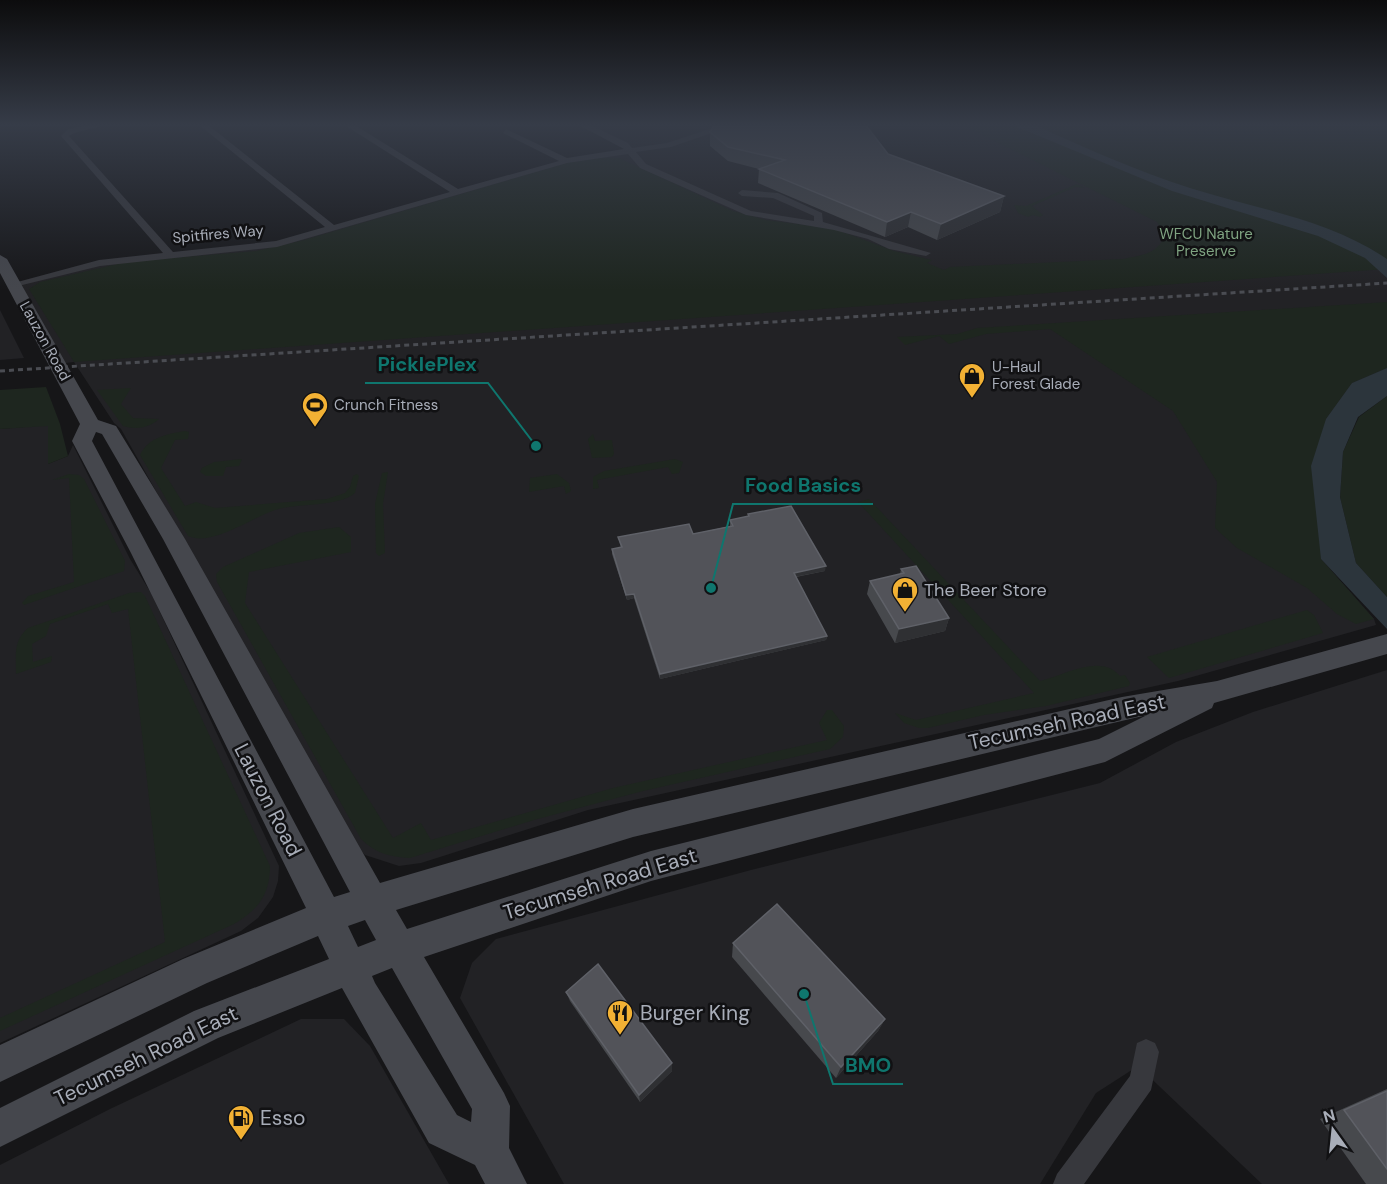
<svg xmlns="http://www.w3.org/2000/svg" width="1387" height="1184" viewBox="0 0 1387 1184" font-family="'DM Sans',sans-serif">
<rect width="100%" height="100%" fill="#161618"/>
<g fill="#222225">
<path d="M 575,124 L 1010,124 L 1387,269 L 1387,368 L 1352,383 L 1321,559 L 1374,619 L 1376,625 L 1178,681 L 588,810 L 421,863 L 399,866 L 365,855 L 355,845 L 121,429 L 114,423 L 74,362 L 58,364 L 14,286 L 99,263 L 277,244 L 566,161 L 631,150 Z"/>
<path d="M 0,310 L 24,358 L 0,360 Z"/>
<path d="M 49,425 L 48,464 L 68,456 L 73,445 L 130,559 L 151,593 L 279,866 L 278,881 L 273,897 L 258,918 L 241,931 L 0,1043 L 0,429 Z"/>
<path d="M 1387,670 L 1387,1184 L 1262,1184 L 1138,1066 L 1096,1093 L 1040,1184 L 564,1184 L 460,998 L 472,963 L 496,939 L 751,870 L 1100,783 L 1176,742 L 1253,712 Z"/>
<path d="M 301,1019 L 344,1019 L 370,1046 L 449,1184 L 0,1184 L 0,1165 L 110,1109 Z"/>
</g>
<g fill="#1e261f">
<path d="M 960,124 L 1387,124 L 1387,269 L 74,362 L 29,289 L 40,282 L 126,262 L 256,251 L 304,240 L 574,161 L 595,158 L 619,158 L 733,211 L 766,220 L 835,229 L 894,251 L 932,260 L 927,263 L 944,270 L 950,267 L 1123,259 C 1142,255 1159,254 1165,234 L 1157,222 Z"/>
<path d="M 1077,184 L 1085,188 L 1075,187 L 1032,206 L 1043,215 L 1040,217 L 1033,215 L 1028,217 L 1018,213 L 1014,205 L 1026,206 Z"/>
<path d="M 1387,302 L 1387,368 L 1352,383 L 1326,419 L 1321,559 L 1374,619 L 1356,624 L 1337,614 L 1307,588 L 1237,548 L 1215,528 L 1217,482 L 1173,411 L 1050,329 L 986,334 L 949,344 L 939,336 L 905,345 L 897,337 L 957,334 L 977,328 Z"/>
<path d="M 46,387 L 60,424 L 68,456 L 48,464 L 48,426 L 0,429 L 0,390 Z"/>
<path d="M 131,388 L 121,404 L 133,418 L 159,419 C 149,428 136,430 123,426 L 97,390 Z"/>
<path d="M 1387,396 L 1387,597 L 1356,563 L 1340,497 L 1343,452 L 1359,417 Z"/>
<path d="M 185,431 L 189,432 L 188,439 L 175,440 L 161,468 L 185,506 L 196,502 L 215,508 L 327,499 L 345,493 L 350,487 L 353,476 L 357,474 L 359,476 L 355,493 C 339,507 297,503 275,510 C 251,518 211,547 188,536 L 140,455 C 149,437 167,434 185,431 Z"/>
<path d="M 593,434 L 595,441 L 612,440 L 614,454 L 612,457 L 592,458 L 588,439 Z"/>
<path d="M 242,459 L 239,466 L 226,467 L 223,476 L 206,476 L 200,472 L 202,468 L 214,462 Z"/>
<path d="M 675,459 L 683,462 L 679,473 L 672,474 L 668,467 L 597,480 L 599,488 L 593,489 L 593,477 L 604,471 Z"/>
<path d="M 388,472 L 383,504 L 385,553 L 379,556 L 376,553 L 375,504 L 382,473 Z"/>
<path d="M 69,474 L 79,475 L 84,479 L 125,561 L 124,571 L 24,605 L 22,603 L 28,596 L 74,582 L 69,478 L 52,480 Z"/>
<path d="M 557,474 L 569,483 L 571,491 L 566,494 L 564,486 L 529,492 L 530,478 Z"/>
<path d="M 869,499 L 1040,681 C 1065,675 1101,653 1120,676 L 1125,675 L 1130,683 L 1129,686 L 1046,706 L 984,715 L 928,728 L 919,728 L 904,723 L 895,713 L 916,720 L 1034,693 L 858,502 Z"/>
<path d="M 339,527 L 351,537 L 351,552 L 249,572 L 245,603 L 393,838 L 421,823 L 431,840 L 613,788 L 827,740 L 819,723 L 827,710 L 832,710 L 844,726 L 843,737 L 830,749 L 643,791 L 534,820 L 410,858 C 390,857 375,853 361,839 L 217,582 L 216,574 L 223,567 L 299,533 Z"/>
<path d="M 141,592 L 145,596 L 270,866 C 270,895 258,910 234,924 L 0,1031 L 0,1018 L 165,942 L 128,609 L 112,613 L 108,604 L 50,624 L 46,636 L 32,644 L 33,662 L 52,656 L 51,662 L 16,674 C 16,655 13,641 28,628 L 129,593 Z"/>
<path d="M 1307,610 L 1314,615 L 1323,633 L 1169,678 L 1147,657 Z"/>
</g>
<g fill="#2c353c">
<path d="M 1010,124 L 1032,124 C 1084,147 1136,171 1190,188 C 1256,209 1328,219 1387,259 L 1387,278 L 1365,258 L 1318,236 L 1172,191 Z"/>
<path d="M 1387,368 L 1387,396 L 1358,417 L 1343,452 L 1340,497 L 1356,563 L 1387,597 L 1387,629 L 1321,559 L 1311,466 L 1326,419 L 1352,383 Z"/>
</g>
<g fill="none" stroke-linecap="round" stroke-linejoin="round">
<g fill="#37383d" fill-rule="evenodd">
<path d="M 93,124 L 110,124 L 74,133 L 69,136 L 173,252 L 276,241 L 325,227 L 198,124 L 207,124 L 334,225 L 450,192 L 343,124 L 353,124 L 458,189 L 559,161 L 503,133 L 506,129 L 567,158 L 624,149 L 577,124 L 588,124 L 628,143 L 632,148 L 667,143 L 725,124 L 738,124 L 671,147 L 636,152 L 646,164 L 751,211 L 814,221 L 814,216 L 773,198 L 742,196 L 738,193 L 742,190 L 778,193 L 822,213 L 823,222 L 931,253 L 926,256 L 889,249 L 868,239 L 834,230 L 746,215 L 640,168 L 628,154 L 567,163 L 277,247 L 100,266 L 10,288 L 10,284 L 99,260 L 163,253 L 61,136 L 68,129 Z"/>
<path d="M 1146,1039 L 1155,1043 L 1159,1052 L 1151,1090 L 1084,1184 L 1053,1184 L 1057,1174 L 1130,1076 L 1137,1043 Z"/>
</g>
<path fill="#45474d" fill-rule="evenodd" d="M 0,255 L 7,259 L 98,420 L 116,426 L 185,539 L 380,883 L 633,809 L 1122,697 L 1217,681 L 1387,634 L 1387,654 L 1214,703 L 1212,708 L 1105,762 L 651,881 L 424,957 L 504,1093 L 510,1106 L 509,1148 L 527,1184 L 485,1184 L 475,1165 L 429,1143 L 342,988 L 218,1038 L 0,1147 L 0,1108 L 194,1011 L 329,959 L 318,936 L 207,983 L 0,1082 L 0,1045 L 183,959 L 306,908 L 131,553 L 72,441 L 80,424 L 0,273 ZM 96,432 L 102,434 L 163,539 L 350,892 L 334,897 L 92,441 ZM 1147,715 L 1099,739 L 651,851 L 407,929 L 396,910 L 633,837 ZM 365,920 L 376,940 L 358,947 L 348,926 ZM 392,968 L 472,1109 L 471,1122 L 457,1115 L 375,983 L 372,976 Z"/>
<path stroke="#4a4c52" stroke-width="3" stroke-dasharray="5 4" stroke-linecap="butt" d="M 0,371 L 1387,283"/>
</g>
<g fill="#47494d">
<path d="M 710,132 L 888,154 L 1004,196 L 1000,212 L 937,240 L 908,227 L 885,237 L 758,183 L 759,169 L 728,161 L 710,146 Z"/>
<path d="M 748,514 L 825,571 L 796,577 L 827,636 L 826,640 L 660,679 L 634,598 L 627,600 L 612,554 L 612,549 L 621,548 L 618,537 L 693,534 L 730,526 L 730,520 L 748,516 Z"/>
<path d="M 901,569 L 949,618 L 945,631 L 895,643 L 867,594 L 870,581 L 900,574 Z"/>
<path d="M 733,943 L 885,1019 L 878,1031 L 836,1078 L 732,957 Z"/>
<path d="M 566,992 L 672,1063 L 672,1071 L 640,1102 L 570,1001 Z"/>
<path d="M 1387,1089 L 1387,1184 L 1366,1184 L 1320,1119 Z"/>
</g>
<g fill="#2f3033">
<path d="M 1004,196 L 1000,212 L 937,240 L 941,224 Z"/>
<path d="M 911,212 L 908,227 L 885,237 L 887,222 Z"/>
<path d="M 826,566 L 825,571 L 794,577 L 794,573 Z"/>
<path d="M 634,594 L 634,598 L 627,600 L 626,595 Z"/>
<path d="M 949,618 L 945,631 L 895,643 L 899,629 Z"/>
<path d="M 827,636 L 826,640 L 660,679 L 660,674 Z"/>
<path d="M 885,1019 L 878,1031 L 836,1078 L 841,1067 Z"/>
<path d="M 672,1063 L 672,1071 L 640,1102 L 639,1095 Z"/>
</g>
<g fill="#525359" stroke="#5f6168" stroke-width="1.5">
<path d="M 715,124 L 865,124 L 888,154 L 1004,196 L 941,224 L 911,212 L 887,222 L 759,169 L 785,160 L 728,147 L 710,132 Z"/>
<path d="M 791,506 L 826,566 L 794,573 L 827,636 L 660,674 L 634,594 L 626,595 L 612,549 L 622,547 L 618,537 L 689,524 L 693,534 L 733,526 L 730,520 L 749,516 L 748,514 Z"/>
<path d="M 916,566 L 949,618 L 899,629 L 870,581 L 904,573 L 901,569 Z"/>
<path d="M 777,904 L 885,1019 L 841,1067 L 733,943 Z"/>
<path d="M 598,964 L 672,1063 L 639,1095 L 566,992 Z"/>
<path d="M 1387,1091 L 1387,1169 L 1344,1110 Z"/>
</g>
<linearGradient id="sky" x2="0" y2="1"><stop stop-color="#0c0c0d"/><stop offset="0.43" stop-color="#363c48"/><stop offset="1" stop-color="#363c48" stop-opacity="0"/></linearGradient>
<rect width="1387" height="290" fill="url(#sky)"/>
<defs>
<g id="shop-pin" transform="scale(1.35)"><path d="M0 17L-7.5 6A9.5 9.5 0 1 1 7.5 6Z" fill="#f2b134" stroke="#111113"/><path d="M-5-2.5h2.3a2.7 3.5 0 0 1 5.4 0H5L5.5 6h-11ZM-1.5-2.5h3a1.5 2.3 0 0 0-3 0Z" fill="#111"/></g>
<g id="stadium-pin" transform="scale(1.35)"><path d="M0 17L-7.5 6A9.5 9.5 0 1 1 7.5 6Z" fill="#f2b134" stroke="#111113"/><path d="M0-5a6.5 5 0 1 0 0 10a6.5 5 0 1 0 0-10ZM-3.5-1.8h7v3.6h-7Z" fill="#111"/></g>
<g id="restaurant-pin" transform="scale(1.35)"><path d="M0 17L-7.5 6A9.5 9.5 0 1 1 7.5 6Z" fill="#f2b134" stroke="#111113"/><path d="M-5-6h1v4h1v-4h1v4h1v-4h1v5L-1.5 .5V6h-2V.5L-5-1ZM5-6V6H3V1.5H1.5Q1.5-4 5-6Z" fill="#111"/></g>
<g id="fuel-pin" transform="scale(1.35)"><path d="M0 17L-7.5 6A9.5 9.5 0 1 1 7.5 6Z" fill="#f2b134" stroke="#111113"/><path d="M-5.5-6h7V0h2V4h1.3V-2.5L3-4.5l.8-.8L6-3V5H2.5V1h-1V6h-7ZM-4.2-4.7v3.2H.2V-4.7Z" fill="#111"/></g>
</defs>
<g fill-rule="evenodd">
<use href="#shop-pin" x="972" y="376"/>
<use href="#stadium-pin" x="315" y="405"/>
<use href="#shop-pin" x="905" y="590"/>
<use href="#restaurant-pin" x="620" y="1013"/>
<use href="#fuel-pin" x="241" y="1118"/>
</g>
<g text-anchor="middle" stroke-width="5" stroke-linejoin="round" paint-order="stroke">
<g font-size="15" fill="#a8adb8" stroke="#111113">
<text transform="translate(218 234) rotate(-5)" y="5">Spitfires Way</text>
<text transform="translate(45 341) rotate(61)" y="5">Lauzon Road</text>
</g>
<g font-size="15" fill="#7fa381" stroke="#111113">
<text x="1206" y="239">WFCU Nature<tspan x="1206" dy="17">Preserve</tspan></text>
</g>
<g font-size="15" fill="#a8adb8" stroke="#111113" text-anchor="start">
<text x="992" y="372">U-Haul<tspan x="992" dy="17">Forest Glade</tspan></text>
<text x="334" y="410">Crunch Fitness</text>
</g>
<g font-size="18" fill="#a8adb8" stroke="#111113" text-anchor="start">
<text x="924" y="596">The Beer Store</text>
</g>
<g font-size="21" fill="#a8adb8" stroke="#111113">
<text transform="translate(1067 722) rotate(-12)" y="7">Tecumseh Road East</text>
<text transform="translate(268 800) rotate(63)" y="7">Lauzon Road</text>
<text transform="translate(600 884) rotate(-17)" y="7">Tecumseh Road East</text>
<text transform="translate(146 1056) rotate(-26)" y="7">Tecumseh Road East</text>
</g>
<g font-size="21" fill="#a8adb8" stroke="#111113" text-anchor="start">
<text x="640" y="1020">Burger King</text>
<text x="260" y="1125">Esso</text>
</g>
</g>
<path fill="none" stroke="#0f766e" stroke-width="2" d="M536 446L488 383H365M711 588L733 504H873M804 994L833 1084H903"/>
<g fill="#0f766e" stroke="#111113" stroke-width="2">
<circle cx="536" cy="446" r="6"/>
<circle cx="711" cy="588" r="6"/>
<circle cx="804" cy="994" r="6"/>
</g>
<g font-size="20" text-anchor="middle" font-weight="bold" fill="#0f766e" stroke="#111113" stroke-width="5" stroke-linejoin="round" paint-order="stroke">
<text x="427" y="371">PicklePlex</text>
<text x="803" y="492">Food Basics</text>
<text x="868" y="1072">BMO</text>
</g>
<g transform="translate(1333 1130) rotate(345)" stroke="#111113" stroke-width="4.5" paint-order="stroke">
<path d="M0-4.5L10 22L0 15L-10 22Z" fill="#a8adb8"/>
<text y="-9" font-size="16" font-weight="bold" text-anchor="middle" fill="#a8adb8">N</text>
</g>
</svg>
